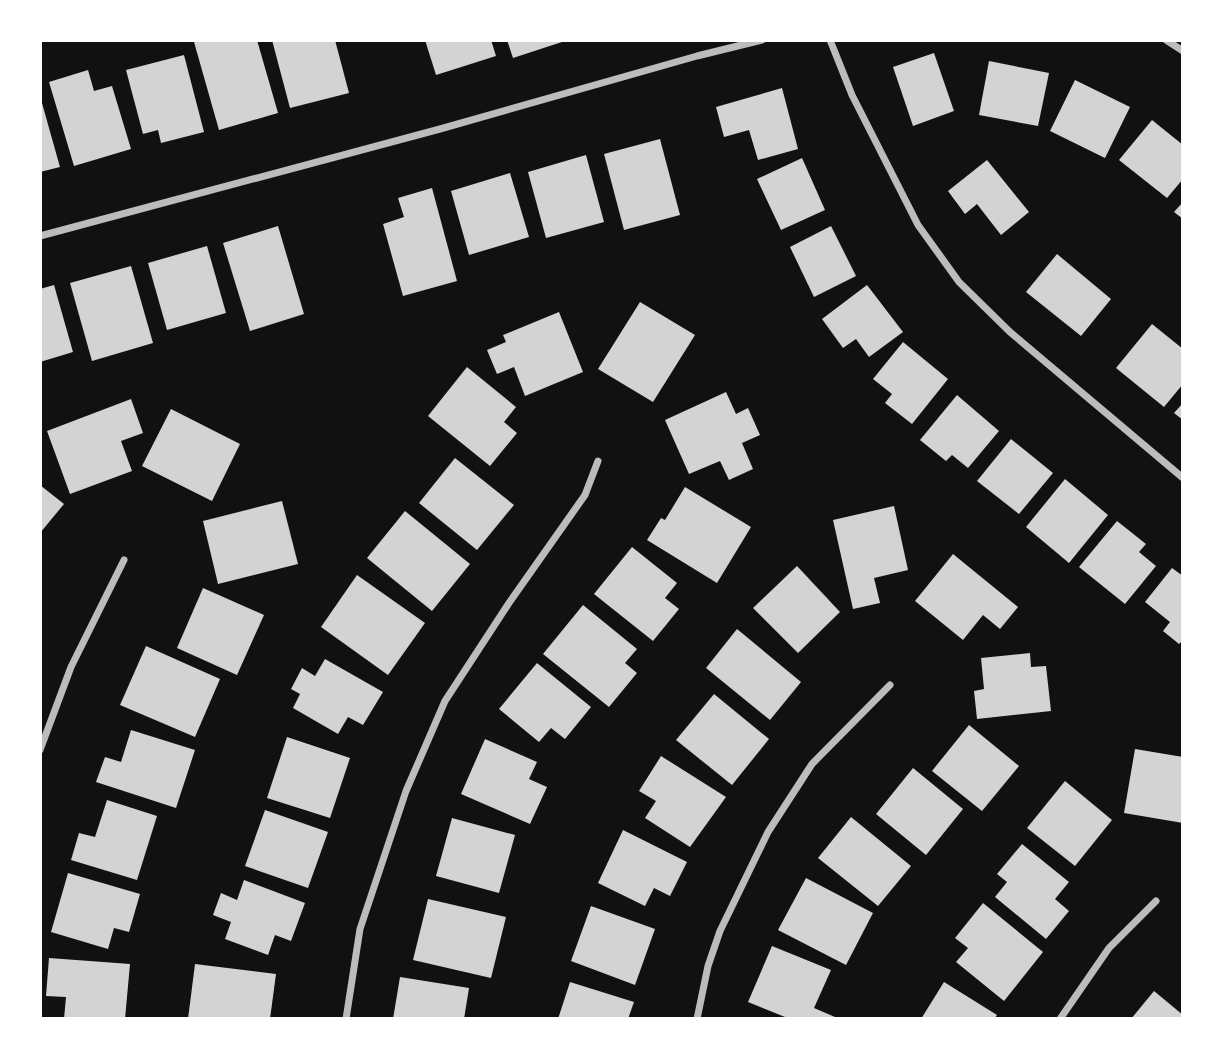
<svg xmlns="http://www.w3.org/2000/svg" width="1223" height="1059" viewBox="0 0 1223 1059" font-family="Figtree,sans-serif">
<rect width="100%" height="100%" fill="#111"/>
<g fill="#d3d3d3">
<path d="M 199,40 L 257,40 L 278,113 L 219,130 L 194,42 Z"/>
<path d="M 272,40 L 335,40 L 349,93 L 290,108 Z"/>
<path d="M 425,40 L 491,40 L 496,56 L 436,75 Z"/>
<path d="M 507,40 L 565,40 L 565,41 L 513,58 Z"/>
<path d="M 934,53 L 954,111 L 913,126 L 893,67 Z"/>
<path d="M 184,55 L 204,132 L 161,143 L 158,130 L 143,134 L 126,70 Z"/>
<path d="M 989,61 L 1049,73 L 1038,126 L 979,115 Z"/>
<path d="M 88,70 L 94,91 L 112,86 L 131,149 L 74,166 L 49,82 Z"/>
<path d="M 1075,80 L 1130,107 L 1105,158 L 1050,131 Z"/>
<path d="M 782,88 L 798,149 L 758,160 L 749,130 L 724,137 L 716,107 Z"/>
<path d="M 40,96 L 60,167 L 40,172 Z"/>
<path d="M 1152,120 L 1183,145 L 1183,179 L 1167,198 L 1119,160 Z"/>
<path d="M 660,139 L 680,215 L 624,230 L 604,154 Z"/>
<path d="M 586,155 L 604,222 L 546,238 L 528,172 Z"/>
<path d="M 802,158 L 825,210 L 781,230 L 757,179 Z"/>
<path d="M 987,160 L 1029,212 L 1001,235 L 977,204 L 965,214 L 948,191 Z"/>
<path d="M 510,173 L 529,237 L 469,255 L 451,191 Z"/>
<path d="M 432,188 L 457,281 L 403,296 L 383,224 L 404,217 L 398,198 Z"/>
<path d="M 1183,202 L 1183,219 L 1174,212 Z"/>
<path d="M 278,226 L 304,314 L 250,331 L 223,243 Z"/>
<path d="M 831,226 L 856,276 L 814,297 L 790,247 Z"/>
<path d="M 207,246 L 226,313 L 167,330 L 148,263 Z"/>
<path d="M 1057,254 L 1111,299 L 1081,336 L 1026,292 Z"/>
<path d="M 131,266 L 153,343 L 92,361 L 70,283 Z"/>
<path d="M 54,285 L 73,352 L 40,362 L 40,289 Z"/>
<path d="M 867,285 L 903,332 L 869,357 L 856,339 L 843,348 L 822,319 Z"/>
<path d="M 640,302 L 695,335 L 653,402 L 598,369 Z"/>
<path d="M 559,312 L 583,372 L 525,396 L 514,367 L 497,374 L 487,350 L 506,342 L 503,335 Z"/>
<path d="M 1152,324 L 1183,349 L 1183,384 L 1164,407 L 1116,368 Z"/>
<path d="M 903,342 L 948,379 L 912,424 L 885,403 L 892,394 L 873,379 Z"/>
<path d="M 467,367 L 516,407 L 504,422 L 517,433 L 490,466 L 428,416 Z"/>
<path d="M 726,392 L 736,414 L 748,408 L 760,435 L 742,443 L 753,469 L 729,480 L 720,461 L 689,474 L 665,420 Z"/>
<path d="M 957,395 L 999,431 L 968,468 L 952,455 L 946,461 L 920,440 Z"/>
<path d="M 131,399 L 143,433 L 121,441 L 132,471 L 70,494 L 47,431 Z"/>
<path d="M 1183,403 L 1183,420 L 1174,413 Z"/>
<path d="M 171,409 L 240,444 L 212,501 L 142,466 Z"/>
<path d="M 1011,439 L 1053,473 L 1019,514 L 977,481 Z"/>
<path d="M 455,458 L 514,505 L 477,550 L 419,503 Z"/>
<path d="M 1065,479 L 1108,515 L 1069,563 L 1026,527 Z"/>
<path d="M 40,485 L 64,504 L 40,533 Z"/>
<path d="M 685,487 L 751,527 L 717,583 L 647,540 L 661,518 L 665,520 Z"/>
<path d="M 282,501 L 298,564 L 218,584 L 203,521 Z"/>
<path d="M 894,506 L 908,570 L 874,578 L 880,603 L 853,609 L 833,520 Z"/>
<path d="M 405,511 L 470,564 L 432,611 L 367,558 Z"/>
<path d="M 1117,521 L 1146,544 L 1139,552 L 1156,566 L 1125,604 L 1079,567 Z"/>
<path d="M 632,547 L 677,583 L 665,598 L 679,609 L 653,641 L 594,594 Z"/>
<path d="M 953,554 L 1018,607 L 1000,629 L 983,615 L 963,640 L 915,601 Z"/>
<path d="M 797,566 L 840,612 L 798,653 L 753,608 Z"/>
<path d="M 1172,568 L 1183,576 L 1183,640 L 1179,644 L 1163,631 L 1170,622 L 1145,602 Z"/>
<path d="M 357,575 L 425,623 L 388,675 L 321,627 Z"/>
<path d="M 203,588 L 264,615 L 237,675 L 177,648 Z"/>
<path d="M 583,605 L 637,649 L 625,663 L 637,673 L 609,707 L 543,654 Z"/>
<path d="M 737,629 L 801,682 L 770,720 L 706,668 Z"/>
<path d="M 146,646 L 220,679 L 195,737 L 120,705 Z"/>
<path d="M 1030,653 L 1031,667 L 1046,666 L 1051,711 L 977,719 L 974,691 L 984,689 L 981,658 Z"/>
<path d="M 325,659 L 383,692 L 363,725 L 348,717 L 338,734 L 293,708 L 300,694 L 291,689 L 302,668 L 315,676 Z"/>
<path d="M 537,663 L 591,707 L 565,739 L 551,728 L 539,742 L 499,709 Z"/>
<path d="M 714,694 L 769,739 L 732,785 L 676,740 Z"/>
<path d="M 969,725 L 1019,766 L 982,811 L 932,771 Z"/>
<path d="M 131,730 L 195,750 L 176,808 L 96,782 L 105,757 L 121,762 Z"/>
<path d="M 287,737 L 350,758 L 330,818 L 267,798 Z"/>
<path d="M 485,739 L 537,762 L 529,779 L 547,787 L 530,824 L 461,794 Z"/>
<path d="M 1135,749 L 1183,757 L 1183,823 L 1124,813 Z"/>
<path d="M 661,756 L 726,797 L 690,847 L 645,818 L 656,801 L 639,791 Z"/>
<path d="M 913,768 L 963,809 L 926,855 L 876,814 Z"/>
<path d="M 1065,781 L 1112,820 L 1075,866 L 1027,828 Z"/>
<path d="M 107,800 L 157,816 L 137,880 L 71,860 L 79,833 L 95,837 Z"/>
<path d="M 265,810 L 328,832 L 308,888 L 245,866 Z"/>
<path d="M 851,817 L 911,866 L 878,906 L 818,858 Z"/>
<path d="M 452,818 L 515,835 L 499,893 L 436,876 Z"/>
<path d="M 623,830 L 687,862 L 670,896 L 654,888 L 645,906 L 598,883 Z"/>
<path d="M 1022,844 L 1069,882 L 1055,899 L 1069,911 L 1046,939 L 995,897 L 1007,882 L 997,874 Z"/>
<path d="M 68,873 L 140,894 L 129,932 L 114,928 L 108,949 L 51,932 Z"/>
<path d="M 806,878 L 873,913 L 846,965 L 778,930 Z"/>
<path d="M 244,880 L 305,903 L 291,941 L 275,935 L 268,955 L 225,939 L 231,922 L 213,915 L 221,893 L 237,900 Z"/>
<path d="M 428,899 L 506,917 L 491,978 L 413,960 Z"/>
<path d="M 983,903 L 1043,952 L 1004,1001 L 956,962 L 968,948 L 955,938 Z"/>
<path d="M 591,906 L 655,929 L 635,985 L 571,961 Z"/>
<path d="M 772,946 L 831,970 L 814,1008 L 835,1017 L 835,1019 L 790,1019 L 748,1002 Z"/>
<path d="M 49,958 L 130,964 L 125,1019 L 64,1019 L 66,997 L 46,996 Z"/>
<path d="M 195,964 L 276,974 L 270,1019 L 188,1019 Z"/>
<path d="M 400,977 L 469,988 L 464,1019 L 393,1019 Z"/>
<path d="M 570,982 L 634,1002 L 628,1019 L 558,1019 Z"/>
<path d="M 944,982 L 997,1015 L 994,1019 L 921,1019 Z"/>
<path d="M 1154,991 L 1183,1015 L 1183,1019 L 1131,1019 Z"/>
</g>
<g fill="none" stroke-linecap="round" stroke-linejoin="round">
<g stroke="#bcbcbc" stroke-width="7">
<path d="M 830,40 L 852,95 L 918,225 L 959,282 L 1010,332 L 1183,478"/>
<path d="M 1166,40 L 1183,51"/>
<path d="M 40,236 L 440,129 L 697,56 L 762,40"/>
<path d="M 40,750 L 71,667 L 124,560"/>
<path d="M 346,1019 L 360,929 L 406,791 L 445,701 L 509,603 L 585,495 L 598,461"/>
<path d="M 697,1019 L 708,966 L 720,931 L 768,832 L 812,764 L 890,685"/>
<path d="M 1060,1019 L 1109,948 L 1156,901"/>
</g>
</g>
<rect width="1223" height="1059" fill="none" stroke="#ffffff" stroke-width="84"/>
</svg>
